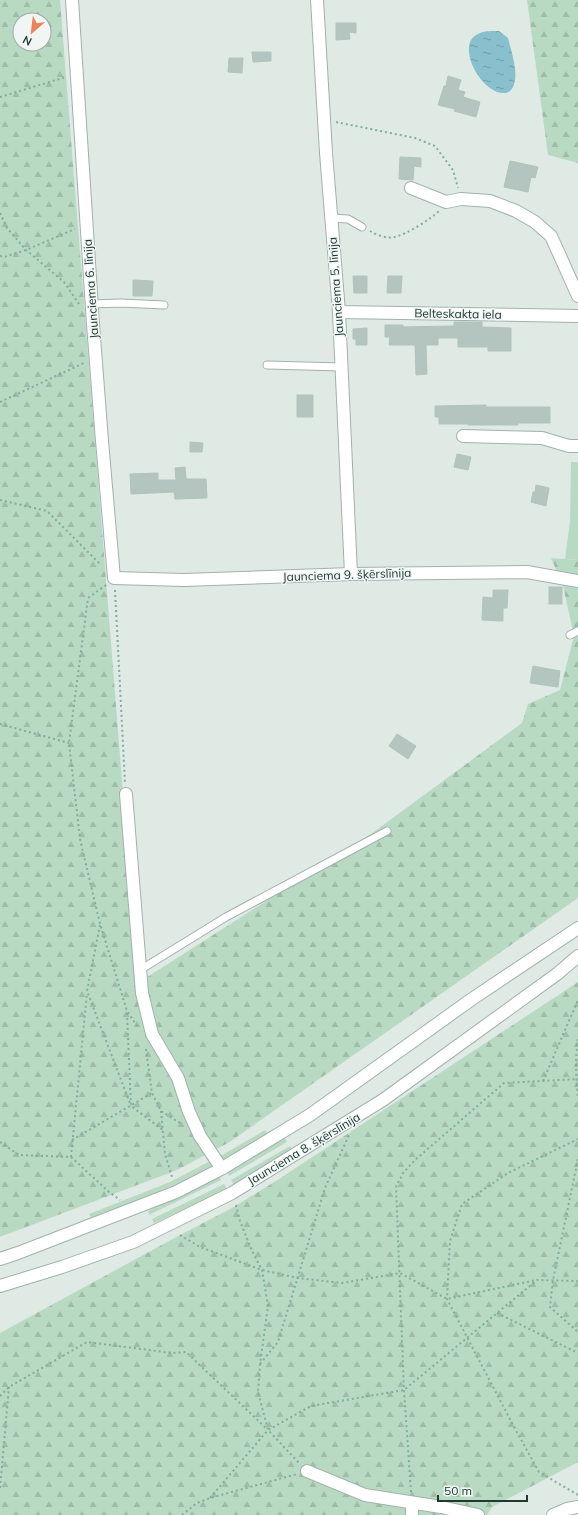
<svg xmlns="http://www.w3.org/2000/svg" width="578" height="1515" viewBox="0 0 578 1515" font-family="Mulish,sans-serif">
<defs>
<pattern id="forest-firs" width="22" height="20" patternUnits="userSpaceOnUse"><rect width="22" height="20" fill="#b8dac3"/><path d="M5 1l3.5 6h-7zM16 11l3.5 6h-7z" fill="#9ebca8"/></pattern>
<pattern id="water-ripples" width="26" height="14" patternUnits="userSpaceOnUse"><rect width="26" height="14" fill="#88c0ce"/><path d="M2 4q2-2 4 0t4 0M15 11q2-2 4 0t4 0" fill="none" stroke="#6f9da8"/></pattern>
</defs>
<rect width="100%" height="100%" fill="#dfeae5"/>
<g fill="#b8dac3">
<path d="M 571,462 L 578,462 L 578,560 L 565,559 L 570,521 Z"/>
<path d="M 265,1130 L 268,1135 L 221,1161 L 219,1157 Z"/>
<path d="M 285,1138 L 287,1142 L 229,1176 L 227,1172 Z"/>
<path d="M 290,1146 L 293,1150 L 234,1185 L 231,1180 Z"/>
<path d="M 212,1160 L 215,1165 L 172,1186 L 92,1219 L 89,1214 L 170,1182 Z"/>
<path d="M 219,1176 L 221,1180 L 149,1215 L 148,1211 Z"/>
<path d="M 224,1184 L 227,1189 L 154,1223 L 152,1219 Z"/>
</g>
<g fill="url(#forest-firs)" fill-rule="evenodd">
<path d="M 0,0 L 60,0 L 138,983 L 371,834 L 522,723 L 528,704 L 560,690 L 574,636 L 563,586 L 551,558 L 578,560 L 578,898 L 228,1143 L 177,1170 L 0,1237 ZM 20,20 L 44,20 L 44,44 L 20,44 Z"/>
<path d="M 527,0 L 578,0 L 578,163 L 548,155 Z"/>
<path d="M 578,982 L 578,1462 L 492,1507 L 487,1515 L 0,1515 L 0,1333 L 180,1235 L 232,1208 L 276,1181 Z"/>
</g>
<path fill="url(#water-ripples)" d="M 499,31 L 508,38 C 511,50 517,68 515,80 C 514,86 512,92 505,93 C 482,95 456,47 476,35 C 483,30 492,31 499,31 Z"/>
<g fill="#b4c4be" stroke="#b2c3bc">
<path d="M 336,23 L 356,23 L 356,33 L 349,32 L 350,39 L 336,40 Z"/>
<path d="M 252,52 L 271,52 L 271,61 L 253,62 Z"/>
<path d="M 229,58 L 243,58 L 242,73 L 228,72 Z"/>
<path d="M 448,76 L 461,80 L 458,90 L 465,92 L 463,97 L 480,102 L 476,117 L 454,111 L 455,109 L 438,105 L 444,86 L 446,86 Z"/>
<path d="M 400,157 L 421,158 L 421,167 L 414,166 L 413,180 L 399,179 Z"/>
<path d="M 510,161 L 538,167 L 535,178 L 531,177 L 528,192 L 504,187 Z"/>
<path d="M 353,276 L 367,276 L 367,293 L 354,293 Z"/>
<path d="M 388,276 L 402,276 L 401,293 L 387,293 Z"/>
<path d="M 133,280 L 153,281 L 152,296 L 133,296 Z"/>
<path d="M 454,322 L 482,322 L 482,327 L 511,328 L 511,351 L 488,351 L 488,347 L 458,347 L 458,338 L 438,338 L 438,345 L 426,345 L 427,374 L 416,375 L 415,345 L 389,345 L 390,337 L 385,337 L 385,325 L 403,325 L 403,327 L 454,326 Z"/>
<path d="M 367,328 L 367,345 L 356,345 L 356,339 L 353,339 L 353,329 Z"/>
<rect x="297" y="395" width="16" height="22"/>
<path d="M 486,405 L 486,407 L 550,407 L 550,423 L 518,423 L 518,425 L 468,425 L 468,424 L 439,424 L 439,417 L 435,417 L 435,406 Z"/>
<path d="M 190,442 L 203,443 L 202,452 L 190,452 Z"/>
<path d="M 457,454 L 471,457 L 468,470 L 454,467 Z"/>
<path d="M 185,467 L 186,479 L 206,479 L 207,498 L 175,499 L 174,492 L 131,494 L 130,474 L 158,473 L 158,480 L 176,480 L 175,468 Z"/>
<path d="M 536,485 L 549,488 L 546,506 L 531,502 L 533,492 L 535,492 Z"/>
<rect x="549" y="587" width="13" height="17"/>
<path d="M 493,590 L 508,590 L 507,608 L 503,608 L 503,621 L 482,620 L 483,597 L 493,598 Z"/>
<path d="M 533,666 L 560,671 L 558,687 L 530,683 Z"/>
<path d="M 397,734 L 416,746 L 408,759 L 389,746 Z"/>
</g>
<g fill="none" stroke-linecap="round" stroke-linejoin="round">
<g stroke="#a2b1ac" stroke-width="9">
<g id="lane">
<path d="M 331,218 L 348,219 L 362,227"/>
<path d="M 92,304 L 121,303 L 164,305"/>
<path d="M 267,365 L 342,367"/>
<path d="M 570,635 L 578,631"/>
<path d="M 140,970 L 226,917 L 387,831"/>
</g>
</g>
<g stroke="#a2b1ac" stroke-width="14">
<g id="street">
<path d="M 72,0 L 93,324 L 102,441 L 114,578 L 184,580 L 351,574 L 527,572 L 578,581"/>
<path d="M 317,0 L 326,153 L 339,312 L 351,574"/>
<path d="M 411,188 L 446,202 L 461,199 L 490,201 L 516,211 L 535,222 L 551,236 L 578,296"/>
<path d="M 339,312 L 578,316"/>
<path d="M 463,436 L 542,438 L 569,446 L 578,446"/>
<path d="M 126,794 L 142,993 L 152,1034 L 178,1078 L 189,1112 L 200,1136 L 218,1163"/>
<path d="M 0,1259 L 18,1253 L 176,1192 L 221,1169 L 310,1115 L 472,999 L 578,928"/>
<path d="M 0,1286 L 62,1267 L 133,1242 L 232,1193 L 383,1100 L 557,974 L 578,956"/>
<path d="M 307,1471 L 365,1495 L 441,1507 L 478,1515"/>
<path d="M 412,1503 L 412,1515"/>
<path d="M 553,1515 L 567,1509 L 578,1507"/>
</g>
</g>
<g stroke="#80aca0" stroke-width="2" stroke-dasharray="2 3" stroke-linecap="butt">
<path d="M 0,97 L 66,77"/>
<path d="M 336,122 L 415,138 L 435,146 L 453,170 L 458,188"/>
<path d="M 0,213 L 7,228 L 26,250 L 64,282 L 79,304"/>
<path d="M 370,231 C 377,235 386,239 394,237 C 406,235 431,219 439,211"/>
<path d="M 0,256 L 4,257 L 26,250 L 75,229"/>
<path d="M 0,402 L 84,363"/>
<path d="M 0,500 L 47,511 L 101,565"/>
<path d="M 106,585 L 88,598 L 69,743 L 80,839 L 100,924 L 127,1011 L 137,1026"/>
<path d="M 115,590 L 125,783"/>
<path d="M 0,724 L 69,743"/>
<path d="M 100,925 L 87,991 L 131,1106"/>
<path d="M 127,1013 L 131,1106 L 163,1130"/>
<path d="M 578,1039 C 575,1059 576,1078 578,1098"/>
<path d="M 146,1049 L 152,1093 L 161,1111 L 180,1123"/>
<path d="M 543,1081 L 578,1000"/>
<path d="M 161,1111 L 165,1154 L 172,1177"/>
<path d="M 72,1140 L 152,1093"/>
<path d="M 0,1142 L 19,1155 L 71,1157 L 109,1192 L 120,1200"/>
<path d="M 71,1157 L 87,993"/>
<path d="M 578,1159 L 553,1280 L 550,1307 L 578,1332"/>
<path d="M 236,1205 L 240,1221 L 252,1251 L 262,1270 L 268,1306 L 260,1364 L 258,1392 L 268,1430 L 299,1463"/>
<path d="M 180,1235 L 200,1247 L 262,1270 L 298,1278 L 342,1283 L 400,1273 L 447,1299 L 536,1280"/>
<path d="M 497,1313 L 578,1353"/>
<path d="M 260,1364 L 278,1342 L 325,1188 L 349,1135"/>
<path d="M 0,1396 L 9,1387 L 87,1342 L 172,1353 L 186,1352 L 267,1429"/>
<path d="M 0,1488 L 9,1387"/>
<path d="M 411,1492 L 404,1390 L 396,1187 L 403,1173 L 415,1160 L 504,1083 L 578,1079"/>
<path d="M 578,1495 L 539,1472 L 513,1425 L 447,1299 L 450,1241 L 462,1204 L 508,1173 L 578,1139"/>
<path d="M 210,1498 L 268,1430 L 311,1406 L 404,1390 L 537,1280 L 578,1281"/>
<path d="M 182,1515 L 197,1503 L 210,1498 L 297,1474"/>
</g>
<use href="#lane" stroke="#fff" stroke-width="7"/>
<use href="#street" stroke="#fff" stroke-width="12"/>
</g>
<g text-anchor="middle" stroke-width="3" stroke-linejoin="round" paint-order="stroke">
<g font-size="12" fill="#213933" stroke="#eff6f3">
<text transform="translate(336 287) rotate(-94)" y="4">Jaunciema 5. līnija</text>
<text transform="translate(91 289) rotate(-94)" y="4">Jaunciema 6. līnija</text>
<text transform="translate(458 314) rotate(1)" y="4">Belteskakta iela</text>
<text transform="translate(347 575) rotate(-2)" y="4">Jaunciema 9. šķērslīnija</text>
<text transform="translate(304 1149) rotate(-31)" y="4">Jaunciema 8. šķērslīnija</text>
</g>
</g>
<g transform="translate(32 32) rotate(208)"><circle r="19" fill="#eff6f3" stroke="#9daaa6"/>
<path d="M0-3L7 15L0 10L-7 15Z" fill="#ed8359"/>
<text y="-6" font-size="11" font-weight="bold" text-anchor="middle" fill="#213933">N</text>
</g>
<path d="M438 1495v6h89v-6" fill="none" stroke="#213933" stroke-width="2"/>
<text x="444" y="1495" font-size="12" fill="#213933" stroke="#eff6f3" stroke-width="3" paint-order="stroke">50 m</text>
</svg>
